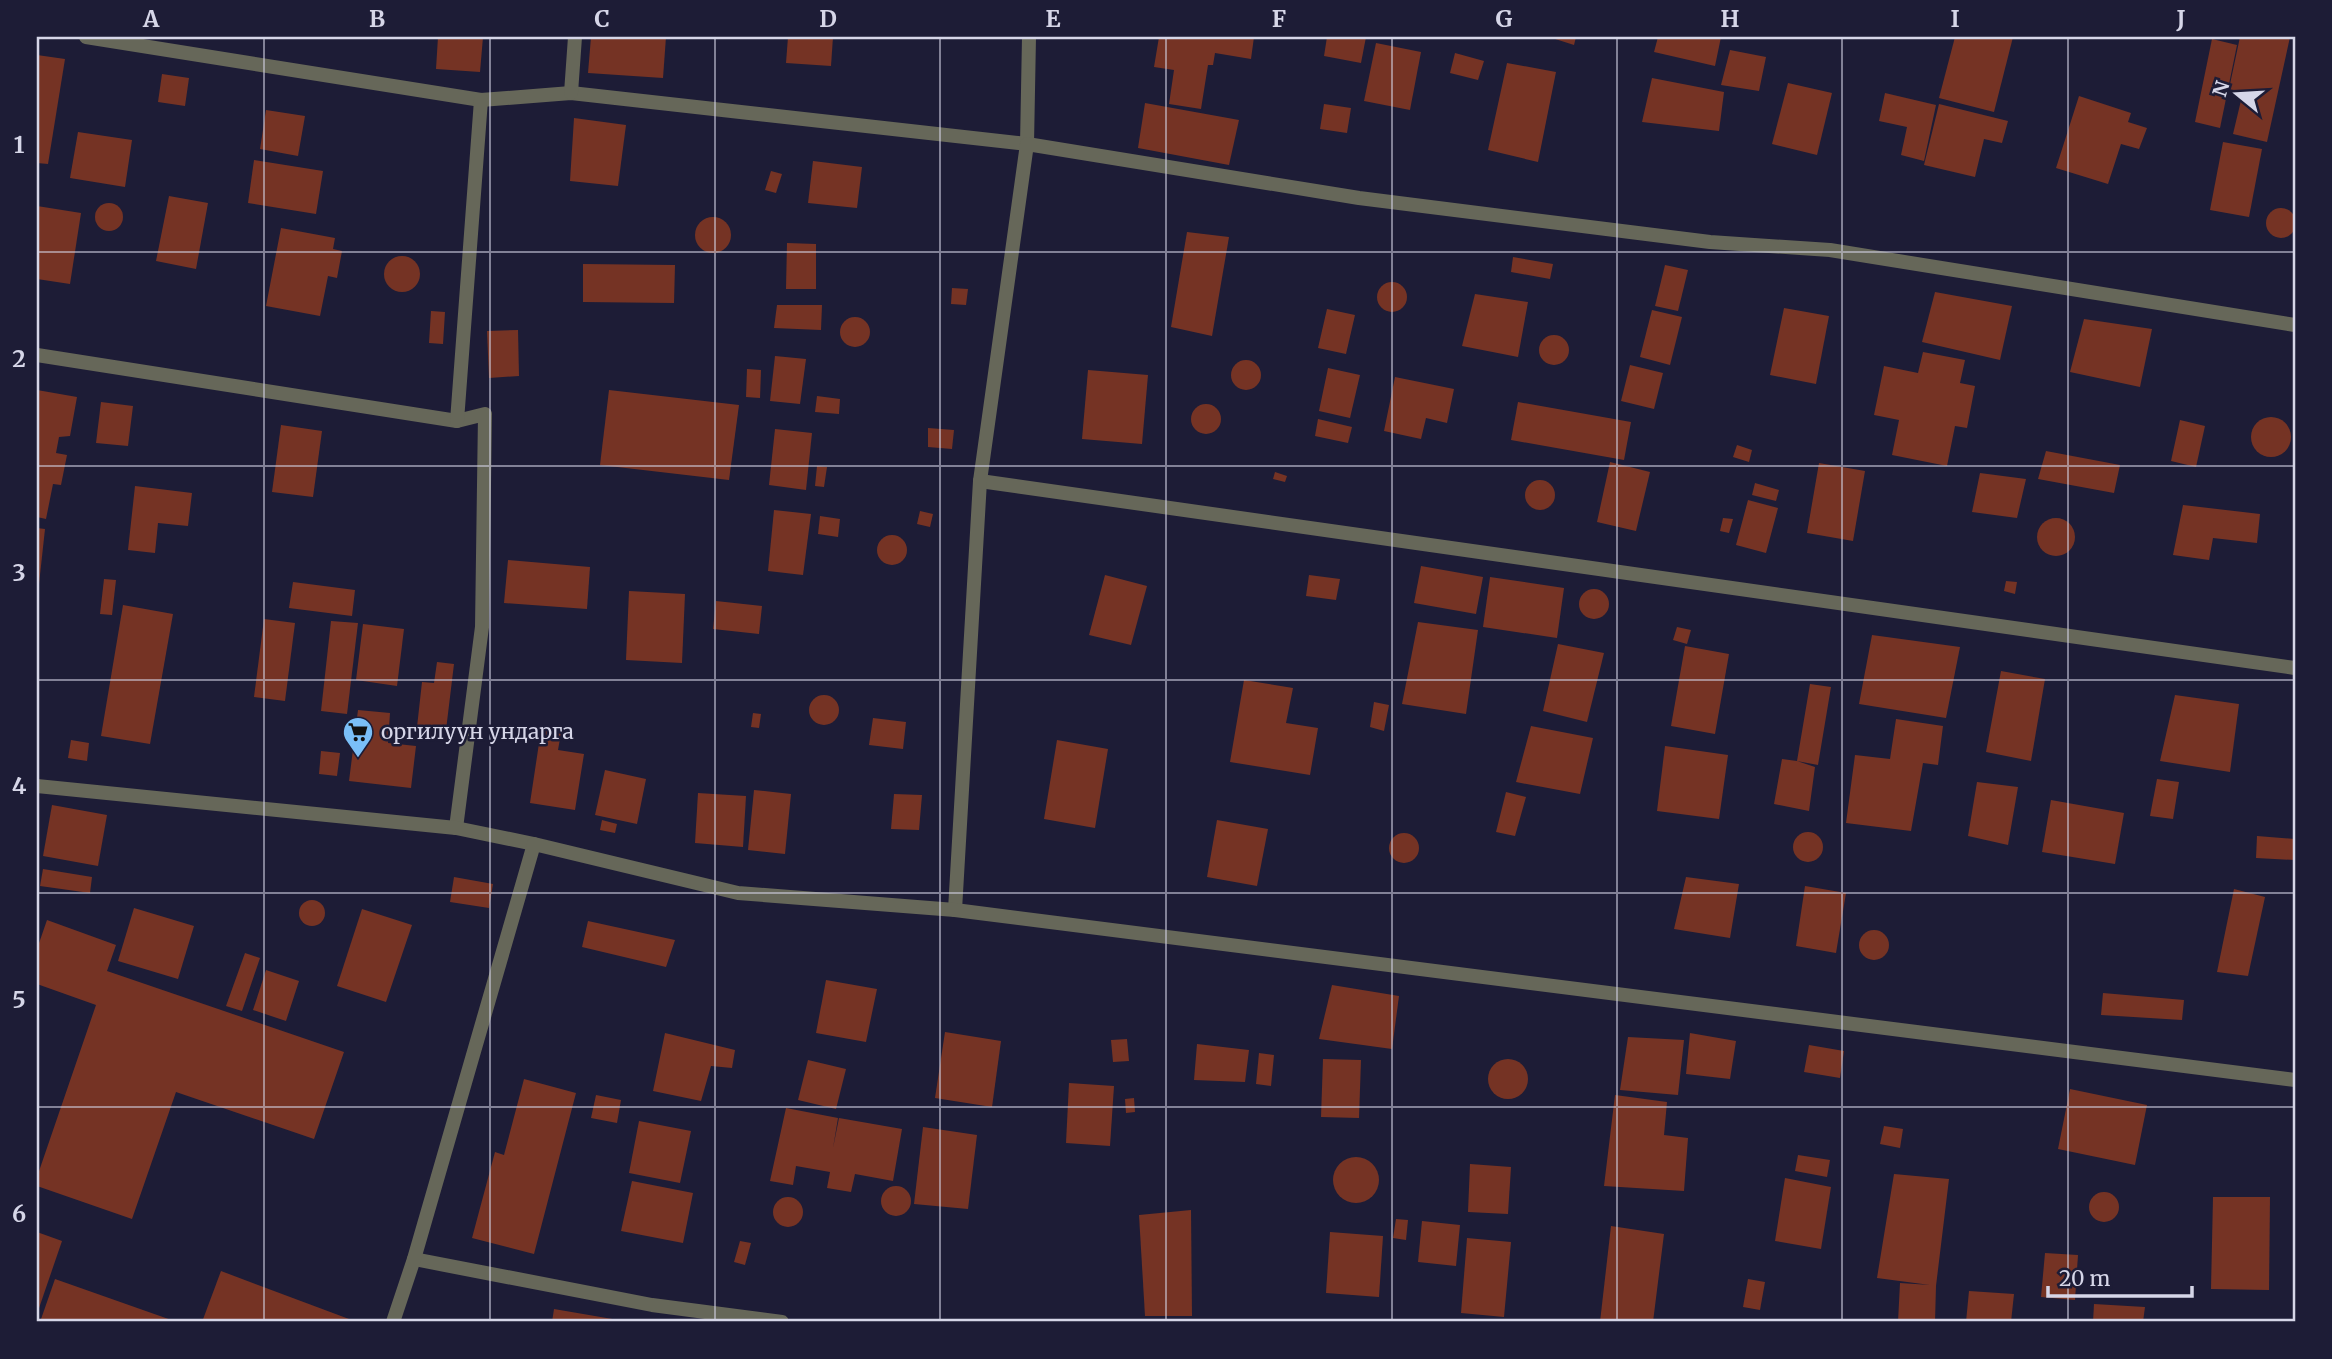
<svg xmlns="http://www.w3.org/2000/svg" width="2332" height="1359" viewBox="0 0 2332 1359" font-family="Merriweather,serif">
<rect width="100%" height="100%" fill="#1d1c36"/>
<g fill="#753324">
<path d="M 438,37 L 483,37 L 480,72 L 436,69 Z"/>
<path d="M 591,37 L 666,37 L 663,78 L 588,73 Z"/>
<path d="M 788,37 L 833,37 L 831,66 L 786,63 Z"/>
<path d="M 1159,37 L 1254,37 L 1251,59 L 1215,53 L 1213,65 L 1208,65 L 1201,109 L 1169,104 L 1174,70 L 1154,67 Z"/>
<path d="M 1327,37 L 1366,37 L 1361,63 L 1324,56 Z"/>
<path d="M 1549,37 L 1576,37 L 1574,45 Z"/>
<path d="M 1658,37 L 1721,37 L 1715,66 L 1654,52 Z"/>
<path d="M 1955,37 L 2013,37 L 1994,112 L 1939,98 Z"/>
<path d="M 2240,37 L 2290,37 L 2267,142 L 2233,134 L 2243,92 L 2229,89 Z"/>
<path d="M 2212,39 L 2237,45 L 2220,128 L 2195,122 Z"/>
<path d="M 1376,43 L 1421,52 L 1410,110 L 1364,101 Z"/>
<path d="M 1730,50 L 1766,57 L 1759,91 L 1721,85 Z"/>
<path d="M 1455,53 L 1484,61 L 1478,80 L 1450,73 Z"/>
<path d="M 37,55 L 65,59 L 48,164 L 37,163 Z"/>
<path d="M 1507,63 L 1556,72 L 1538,162 L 1488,150 Z"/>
<path d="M 162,74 L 189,78 L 185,106 L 158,102 Z"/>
<path d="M 1652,78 L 1724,92 L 1719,131 L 1642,122 Z"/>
<path d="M 1788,83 L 1832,93 L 1817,155 L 1772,144 Z"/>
<path d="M 1885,93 L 1936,105 L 1924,161 L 1901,155 L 1907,127 L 1879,121 Z"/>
<path d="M 2079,96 L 2131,113 L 2128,122 L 2147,128 L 2139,149 L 2121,144 L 2108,184 L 2056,168 Z"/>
<path d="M 1145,103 L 1239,120 L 1229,165 L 1138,148 Z"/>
<path d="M 1324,104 L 1351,108 L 1347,133 L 1320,129 Z"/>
<path d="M 1939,104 L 2008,121 L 2002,143 L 1984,139 L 1975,177 L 1924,165 Z"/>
<path d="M 266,110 L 305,116 L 298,156 L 260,149 Z"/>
<path d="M 574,118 L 626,125 L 618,186 L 570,181 Z"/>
<path d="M 78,132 L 132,140 L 125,187 L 70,178 Z"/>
<path d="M 2223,142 L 2262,149 L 2249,217 L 2210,210 Z"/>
<path d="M 254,160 L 323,171 L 316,214 L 248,203 Z"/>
<path d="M 813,161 L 862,167 L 857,208 L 808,203 Z"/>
<path d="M 771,171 L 782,174 L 776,193 L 765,190 Z"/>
<path d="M 169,196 L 208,203 L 196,269 L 156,261 Z"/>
<circle cx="109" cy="217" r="14"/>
<path d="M 37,206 L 81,213 L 70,284 L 37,279 Z"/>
<circle cx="2281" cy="223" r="15"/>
<circle cx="713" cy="235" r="18"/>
<path d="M 281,228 L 335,238 L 333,249 L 342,251 L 337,278 L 328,276 L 320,316 L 266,306 Z"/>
<path d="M 1187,232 L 1229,237 L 1212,336 L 1171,327 Z"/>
<path d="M 787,243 L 816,244 L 816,289 L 786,289 Z"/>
<circle cx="402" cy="274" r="18"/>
<path d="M 1513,257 L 1553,264 L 1550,279 L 1511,272 Z"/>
<path d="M 583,264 L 675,265 L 674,303 L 583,302 Z"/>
<path d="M 1665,265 L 1688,270 L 1678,311 L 1655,306 Z"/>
<circle cx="1392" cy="297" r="15"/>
<path d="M 952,288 L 968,289 L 966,305 L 951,304 Z"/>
<path d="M 1935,292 L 2012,306 L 2000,360 L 1922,342 Z"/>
<path d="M 1475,294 L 1528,302 L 1518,357 L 1462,346 Z"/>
<path d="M 777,305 L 822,305 L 821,330 L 774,328 Z"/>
<path d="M 1784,308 L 1829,316 L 1816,384 L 1770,375 Z"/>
<path d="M 1327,309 L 1355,315 L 1346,354 L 1318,348 Z"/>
<path d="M 1652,310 L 1682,317 L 1670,365 L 1640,357 Z"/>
<path d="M 431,311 L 445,312 L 443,344 L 429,343 Z"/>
<circle cx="855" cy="332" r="15"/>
<path d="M 2084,319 L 2152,329 L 2140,387 L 2070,372 Z"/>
<path d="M 518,330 L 519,376 L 489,378 L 487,331 Z"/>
<circle cx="1554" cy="350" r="15"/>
<path d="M 1923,352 L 1965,360 L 1960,383 L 1975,386 L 1967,428 L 1955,426 L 1947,466 L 1892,455 L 1899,420 L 1874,415 L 1884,366 L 1918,373 Z"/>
<path d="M 775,356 L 806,359 L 800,404 L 770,401 Z"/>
<circle cx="1246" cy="375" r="15"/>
<path d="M 1630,365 L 1663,373 L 1654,409 L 1621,401 Z"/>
<path d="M 1328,368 L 1360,375 L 1350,418 L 1319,411 Z"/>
<path d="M 747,369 L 761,370 L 760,398 L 746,397 Z"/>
<path d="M 1088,370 L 1148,375 L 1142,444 L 1082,439 Z"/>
<path d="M 1395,377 L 1454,389 L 1447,423 L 1426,418 L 1421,439 L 1384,431 Z"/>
<path d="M 37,390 L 77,397 L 70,436 L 59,437 L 56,453 L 67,455 L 61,485 L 53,484 L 46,519 L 37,517 Z"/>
<path d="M 609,390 L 739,405 L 729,480 L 600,465 Z"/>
<path d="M 817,396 L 840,399 L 839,414 L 815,412 Z"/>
<path d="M 101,402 L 133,406 L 128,446 L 96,443 Z"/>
<path d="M 1518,402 L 1631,422 L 1624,460 L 1511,440 Z"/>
<circle cx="1206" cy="419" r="15"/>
<circle cx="2271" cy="437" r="20"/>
<path d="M 1318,419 L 1352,427 L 1348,443 L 1315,436 Z"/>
<path d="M 2180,420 L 2205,426 L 2196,467 L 2171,461 Z"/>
<path d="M 281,425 L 322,431 L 313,497 L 272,492 Z"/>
<path d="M 928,428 L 954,430 L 952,449 L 928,447 Z"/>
<path d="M 775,429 L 812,433 L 806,490 L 769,485 Z"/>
<path d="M 1737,445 L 1752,450 L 1749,462 L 1733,457 Z"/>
<path d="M 2046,451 L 2120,465 L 2114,493 L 2038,479 Z"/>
<path d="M 1610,462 L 1650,472 L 1636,531 L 1597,522 Z"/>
<path d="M 1819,463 L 1865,471 L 1853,541 L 1807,533 Z"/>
<path d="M 817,466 L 827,467 L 824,487 L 815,486 Z"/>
<path d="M 1275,472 L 1287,476 L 1285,482 L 1273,479 Z"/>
<path d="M 1980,473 L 2026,479 L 2017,518 L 1972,512 Z"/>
<circle cx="1540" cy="495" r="15"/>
<path d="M 1755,483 L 1779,490 L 1776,501 L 1752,495 Z"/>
<path d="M 135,486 L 192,493 L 188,526 L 158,523 L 155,553 L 128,550 Z"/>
<path d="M 1748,500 L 1778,508 L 1766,553 L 1736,545 Z"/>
<path d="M 2183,505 L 2260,514 L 2257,543 L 2213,538 L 2209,560 L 2173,555 Z"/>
<path d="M 774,510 L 811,514 L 803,575 L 768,571 Z"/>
<path d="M 920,511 L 933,514 L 930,527 L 917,524 Z"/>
<path d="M 820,516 L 840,519 L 838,537 L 818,534 Z"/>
<path d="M 1723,518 L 1733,519 L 1729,533 L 1720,531 Z"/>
<circle cx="2056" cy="537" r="19"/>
<path d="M 37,528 L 45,529 L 39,584 L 37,584 Z"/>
<circle cx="892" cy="550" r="15"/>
<path d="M 508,560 L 590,567 L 587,609 L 504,603 Z"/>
<path d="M 1421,566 L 1483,577 L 1476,614 L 1414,603 Z"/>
<path d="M 1105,575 L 1147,586 L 1131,645 L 1089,635 Z"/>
<path d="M 1309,575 L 1340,579 L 1336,600 L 1306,596 Z"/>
<path d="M 1490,577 L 1564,588 L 1557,638 L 1483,627 Z"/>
<path d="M 104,579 L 116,580 L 112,615 L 100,614 Z"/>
<path d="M 2006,581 L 2017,582 L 2015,594 L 2004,591 Z"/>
<path d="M 293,582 L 355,590 L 352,616 L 289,608 Z"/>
<circle cx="1594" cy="604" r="15"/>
<path d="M 629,591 L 685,594 L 682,663 L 626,660 Z"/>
<path d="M 716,601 L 762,606 L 759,634 L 713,629 Z"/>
<path d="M 123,605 L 173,614 L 150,744 L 101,736 Z"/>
<path d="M 264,619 L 295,623 L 285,701 L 254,697 Z"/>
<path d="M 331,621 L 358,623 L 347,714 L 321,711 Z"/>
<path d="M 1418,622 L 1478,630 L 1466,714 L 1402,704 Z"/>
<path d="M 363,624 L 404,629 L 397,686 L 356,680 Z"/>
<path d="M 1677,627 L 1691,630 L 1687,644 L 1673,640 Z"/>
<path d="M 1872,635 L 1960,647 L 1946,718 L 1859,704 Z"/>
<path d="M 1558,644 L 1604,653 L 1587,722 L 1543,711 Z"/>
<path d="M 1685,646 L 1729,654 L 1715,734 L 1671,726 Z"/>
<path d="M 437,662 L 454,664 L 446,730 L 417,727 L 422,682 L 434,683 Z"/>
<path d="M 2001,671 L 2045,679 L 2031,761 L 1986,752 Z"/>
<path d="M 1244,680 L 1293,688 L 1286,723 L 1318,728 L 1310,775 L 1230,762 Z"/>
<path d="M 1810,684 L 1831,687 L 1818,765 L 1797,761 L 1815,767 L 1809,811 L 1774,804 L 1782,759 L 1797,761 Z"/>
<circle cx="824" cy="710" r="15"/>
<path d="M 2175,695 L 2239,704 L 2230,772 L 2160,761 Z"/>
<path d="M 1374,702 L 1389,705 L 1384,731 L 1370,727 Z"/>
<path d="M 358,710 L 390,713 L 388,743 L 416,746 L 411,788 L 349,781 Z"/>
<path d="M 753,713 L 761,714 L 759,728 L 751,727 Z"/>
<path d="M 873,718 L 906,722 L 903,749 L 869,745 Z"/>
<path d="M 1896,719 L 1943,726 L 1938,765 L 1923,763 L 1911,831 L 1846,823 L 1855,755 L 1890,759 Z"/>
<path d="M 1531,726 L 1593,738 L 1580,794 L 1516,782 Z"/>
<path d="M 541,730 L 561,733 L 558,750 L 584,754 L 575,810 L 530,803 Z"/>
<path d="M 71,740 L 89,743 L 87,761 L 68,758 Z"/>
<path d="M 1057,740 L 1108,749 L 1095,828 L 1044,819 Z"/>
<path d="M 1665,746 L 1728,755 L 1719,819 L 1657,811 Z"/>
<path d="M 321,751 L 340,753 L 337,776 L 319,774 Z"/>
<path d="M 605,770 L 646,779 L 637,824 L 595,815 Z"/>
<path d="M 2157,779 L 2179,782 L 2173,819 L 2150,816 Z"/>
<path d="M 1977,782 L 2018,787 L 2008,845 L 1968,836 Z"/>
<path d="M 754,790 L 791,794 L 785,854 L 748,850 Z"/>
<path d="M 1506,792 L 1526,797 L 1515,836 L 1496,832 Z"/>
<path d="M 698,793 L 746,796 L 743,847 L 695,843 Z"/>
<path d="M 894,794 L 922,795 L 919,830 L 891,829 Z"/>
<path d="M 2051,800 L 2124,813 L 2115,864 L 2042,852 Z"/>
<path d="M 52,805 L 107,815 L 98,866 L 43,856 Z"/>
<path d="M 602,820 L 617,824 L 615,833 L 600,830 Z"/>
<path d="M 1217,820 L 1268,829 L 1257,886 L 1207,877 Z"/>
<circle cx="1808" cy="847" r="15"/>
<circle cx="1404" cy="848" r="15"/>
<path d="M 2257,836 L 2295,839 L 2295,860 L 2256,858 Z"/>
<path d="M 43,869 L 92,877 L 90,893 L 40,886 Z"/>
<path d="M 454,877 L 493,884 L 489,908 L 450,902 Z"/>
<path d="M 1686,877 L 1739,884 L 1730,938 L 1674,929 Z"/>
<path d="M 1805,886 L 1846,893 L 1836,953 L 1796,946 Z"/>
<path d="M 2234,889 L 2265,897 L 2248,976 L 2217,972 Z"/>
<circle cx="312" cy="913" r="13"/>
<path d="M 134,908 L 194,926 L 178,979 L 118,961 Z"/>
<path d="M 362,909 L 412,925 L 386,1002 L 337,986 Z"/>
<path d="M 47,920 L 116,945 L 107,971 L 344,1052 L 314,1139 L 176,1092 L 132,1219 L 37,1186 L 37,1177 L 96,1005 L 37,984 L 37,949 Z"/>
<path d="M 588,921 L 675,940 L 666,967 L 582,947 Z"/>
<circle cx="1874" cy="945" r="15"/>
<path d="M 245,953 L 260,958 L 242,1011 L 226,1006 Z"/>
<path d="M 266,970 L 299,981 L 286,1021 L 253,1010 Z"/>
<path d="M 826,980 L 877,989 L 866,1042 L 816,1033 Z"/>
<path d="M 1332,985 L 1399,996 L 1392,1049 L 1319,1039 Z"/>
<path d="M 2103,993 L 2184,1000 L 2182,1020 L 2101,1015 Z"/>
<path d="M 945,1032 L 1001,1041 L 992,1107 L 935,1098 Z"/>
<path d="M 665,1033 L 735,1050 L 732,1068 L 711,1066 L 701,1101 L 653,1091 Z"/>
<path d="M 1690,1033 L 1736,1041 L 1730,1079 L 1686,1074 Z"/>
<path d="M 1628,1037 L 1684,1040 L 1678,1095 L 1620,1090 Z"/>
<path d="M 1127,1039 L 1129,1061 L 1113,1062 L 1111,1040 Z"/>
<path d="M 1197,1044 L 1249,1050 L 1245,1082 L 1194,1080 Z"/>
<path d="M 1809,1045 L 1844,1051 L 1840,1078 L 1804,1072 Z"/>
<path d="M 1259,1053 L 1274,1055 L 1271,1086 L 1256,1084 Z"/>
<path d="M 1323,1059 L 1361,1060 L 1359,1118 L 1321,1117 Z"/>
<circle cx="1508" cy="1079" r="20"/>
<path d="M 808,1060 L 846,1069 L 836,1109 L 798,1100 Z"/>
<path d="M 524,1079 L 576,1093 L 534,1254 L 472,1238 L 495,1152 L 504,1155 Z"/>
<path d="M 1069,1083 L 1114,1086 L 1110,1146 L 1066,1143 Z"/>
<path d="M 2070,1089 L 2147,1105 L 2135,1165 L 2058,1149 Z"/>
<path d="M 596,1095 L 621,1100 L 617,1123 L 591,1118 Z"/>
<path d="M 1615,1095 L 1667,1102 L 1664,1135 L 1688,1138 L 1684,1191 L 1604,1186 Z"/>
<path d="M 1134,1098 L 1135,1112 L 1126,1113 L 1125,1099 Z"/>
<path d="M 786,1108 L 838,1118 L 833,1148 L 839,1118 L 902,1129 L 893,1181 L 855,1174 L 851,1192 L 827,1188 L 830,1172 L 796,1166 L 793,1185 L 770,1181 Z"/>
<path d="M 639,1121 L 691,1131 L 680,1183 L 629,1173 Z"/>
<path d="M 1884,1126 L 1903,1129 L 1900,1148 L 1880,1144 Z"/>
<path d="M 923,1127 L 977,1135 L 968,1209 L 914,1204 Z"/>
<path d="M 1798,1155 L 1830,1160 L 1827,1177 L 1795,1171 Z"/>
<circle cx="1356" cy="1180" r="23"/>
<path d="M 1470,1164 L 1511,1167 L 1508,1214 L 1468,1212 Z"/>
<path d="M 1894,1174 L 1949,1179 L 1936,1286 L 1935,1322 L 1898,1322 L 1900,1283 L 1930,1285 L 1877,1278 Z"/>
<path d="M 1785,1178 L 1831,1187 L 1821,1249 L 1775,1241 Z"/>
<path d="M 632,1181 L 693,1193 L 683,1243 L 621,1231 Z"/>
<circle cx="896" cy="1201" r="15"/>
<circle cx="2104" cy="1207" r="15"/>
<circle cx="788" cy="1212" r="15"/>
<path d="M 2213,1197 L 2270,1197 L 2269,1290 L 2211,1289 Z"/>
<path d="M 1191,1210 L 1192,1316 L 1145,1316 L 1139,1215 Z"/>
<path d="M 1396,1219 L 1408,1220 L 1406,1240 L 1393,1238 Z"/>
<path d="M 1422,1221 L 1460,1225 L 1456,1266 L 1418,1262 Z"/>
<path d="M 1611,1226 L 1664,1234 L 1653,1322 L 1600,1322 Z"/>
<path d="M 37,1232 L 62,1241 L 37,1314 Z"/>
<path d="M 1330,1232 L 1383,1236 L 1379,1297 L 1326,1293 Z"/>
<path d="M 1467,1238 L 1511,1242 L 1504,1317 L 1461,1313 Z"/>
<path d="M 740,1241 L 751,1243 L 745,1265 L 734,1262 Z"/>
<path d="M 2045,1253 L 2078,1255 L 2075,1300 L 2041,1297 Z"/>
<path d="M 221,1271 L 357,1322 L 202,1322 Z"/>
<path d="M 55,1279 L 177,1322 L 40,1322 Z"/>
<path d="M 1748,1279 L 1765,1282 L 1760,1310 L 1743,1307 Z"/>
<path d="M 1969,1291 L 2014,1294 L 2011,1322 L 1966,1322 Z"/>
<path d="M 2094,1304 L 2145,1307 L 2143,1322 L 2093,1322 Z"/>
<path d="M 554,1309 L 624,1321 L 624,1322 L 552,1322 Z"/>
</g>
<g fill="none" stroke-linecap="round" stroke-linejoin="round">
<g stroke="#666759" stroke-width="14">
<path d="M 86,37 L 481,100 L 571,93 L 1027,144 L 1029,37"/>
<path d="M 571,93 L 575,37"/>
<path d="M 37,355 L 457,421 L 485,414 L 482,627 L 456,828"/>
<path d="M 457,421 L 481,100"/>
<path d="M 980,481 L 2295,668"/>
<path d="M 37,786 L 456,828 L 534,844"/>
<path d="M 955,910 L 980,481 L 1027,144 L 1359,198 L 1710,242 L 1830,250 L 2295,325"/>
<path d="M 414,1259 L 652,1305 L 782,1322"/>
<path d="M 393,1322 L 414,1259 L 534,844 L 738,893 L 955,910 L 2295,1080"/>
</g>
</g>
<path fill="none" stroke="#d6d6e8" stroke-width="2" stroke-opacity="0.55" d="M 264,37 L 264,1322M 490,37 L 490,1322M 715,37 L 715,1322M 940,37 L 940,1322M 1166,37 L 1166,1322M 1392,37 L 1392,1322M 1617,37 L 1617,1322M 1842,37 L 1842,1322M 2068,37 L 2068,1322M 37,252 L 2295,252M 37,466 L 2295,466M 37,680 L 2295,680M 37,893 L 2295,893M 37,1107 L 2295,1107"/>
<defs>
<g id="supermarket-pin" transform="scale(1.575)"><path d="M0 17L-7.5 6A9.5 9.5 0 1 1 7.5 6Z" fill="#7abff8" stroke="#1d1c36"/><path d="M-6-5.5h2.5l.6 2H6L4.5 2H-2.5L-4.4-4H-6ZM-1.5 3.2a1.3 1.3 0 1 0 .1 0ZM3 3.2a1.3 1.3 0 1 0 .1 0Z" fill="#111"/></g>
</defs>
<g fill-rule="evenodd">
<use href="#supermarket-pin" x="358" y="732"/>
</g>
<g text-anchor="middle" stroke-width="5" stroke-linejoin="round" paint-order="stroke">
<g font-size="21" fill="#d6d6e8" stroke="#1d1c36" text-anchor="start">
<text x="381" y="739">оргилуун ундарга</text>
</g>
</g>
<rect width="2332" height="1359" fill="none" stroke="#1d1c36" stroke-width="77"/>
<g transform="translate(2237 94) rotate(288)" stroke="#1d1c36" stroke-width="5" paint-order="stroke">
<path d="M0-5L12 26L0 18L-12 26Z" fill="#d6d6e8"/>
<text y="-10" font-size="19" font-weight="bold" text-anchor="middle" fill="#d6d6e8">N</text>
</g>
<path d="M2048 1286v10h144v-10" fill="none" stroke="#d6d6e8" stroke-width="3.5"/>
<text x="2059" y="1286" font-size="21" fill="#d6d6e8" stroke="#1d1c36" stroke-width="5" paint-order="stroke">20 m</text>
<rect x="38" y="38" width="2256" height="1282" fill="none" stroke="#d6d6e8" stroke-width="2.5"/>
<g font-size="23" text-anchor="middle" font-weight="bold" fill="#d6d6e8">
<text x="151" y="27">A</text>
<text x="377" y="27">B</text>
<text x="602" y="27">C</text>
<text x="828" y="27">D</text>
<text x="1053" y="27">E</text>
<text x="1279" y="27">F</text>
<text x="1504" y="27">G</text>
<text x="1730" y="27">H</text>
<text x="1955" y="27">I</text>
<text x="2181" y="27">J</text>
<text x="19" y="153">1</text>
<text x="19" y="367">2</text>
<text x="19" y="581">3</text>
<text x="19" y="794">4</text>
<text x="19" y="1008">5</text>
<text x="19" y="1222">6</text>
</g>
</svg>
